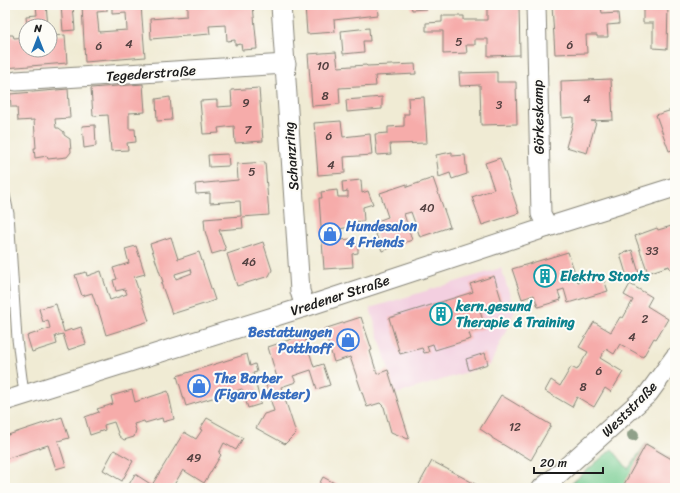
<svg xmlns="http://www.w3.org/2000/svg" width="680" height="493" viewBox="0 0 680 493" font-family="Sriracha,sans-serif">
<rect width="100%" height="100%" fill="#fdfcf7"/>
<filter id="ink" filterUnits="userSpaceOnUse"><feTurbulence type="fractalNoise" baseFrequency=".025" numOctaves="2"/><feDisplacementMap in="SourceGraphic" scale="8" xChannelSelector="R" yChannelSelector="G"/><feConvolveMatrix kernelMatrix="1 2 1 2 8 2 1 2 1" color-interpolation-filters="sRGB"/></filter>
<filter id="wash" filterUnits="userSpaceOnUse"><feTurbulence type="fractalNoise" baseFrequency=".012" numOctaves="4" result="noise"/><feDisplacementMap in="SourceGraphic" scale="16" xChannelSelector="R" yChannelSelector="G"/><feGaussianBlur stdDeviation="0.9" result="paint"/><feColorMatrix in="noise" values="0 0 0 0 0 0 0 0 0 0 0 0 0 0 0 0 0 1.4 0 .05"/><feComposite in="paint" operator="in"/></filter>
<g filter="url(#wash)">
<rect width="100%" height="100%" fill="#f0ebd4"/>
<path fill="#f3cfe0" d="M 501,268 L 515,311 L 490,365 L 396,394 L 370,308 Z"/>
<path fill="#76cc91" stroke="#497456" d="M 646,444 L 675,461 L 675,488 L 572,488 L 572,483 L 612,449 L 628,469 Z"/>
<g id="blocks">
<g fill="#f6acaa" fill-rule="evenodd">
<path d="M 36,5 L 46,5 L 48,26 L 27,26 L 26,16 L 37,15 Z"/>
<path d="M 61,5 L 73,5 L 75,30 L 63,31 Z"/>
<path d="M 82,5 L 107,5 L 107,11 L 97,12 L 99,32 L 127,30 L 126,13 L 112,14 L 112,5 L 141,5 L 145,57 L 85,62 Z"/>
<path d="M 193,5 L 253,5 L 257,49 L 242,50 L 241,44 L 235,45 L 235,40 L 227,41 L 226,25 L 209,26 L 210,34 L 151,39 L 150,19 L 187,16 L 187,6 Z"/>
<path d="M 305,5 L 377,5 L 378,15 L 334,20 L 335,32 L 307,34 Z"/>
<path d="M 411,5 L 426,5 L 427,9 L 412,10 Z"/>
<path d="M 487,5 L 519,5 L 520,55 L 488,56 L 488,39 L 475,39 L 475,45 L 466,45 L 467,53 L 443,54 L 443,31 L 426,31 L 426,23 L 442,22 L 442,16 L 464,16 L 464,20 L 487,20 Z"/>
<path d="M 552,5 L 601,5 L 602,14 L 618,13 L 619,24 L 607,25 L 608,37 L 597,37 L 597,35 L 586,35 L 587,53 L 555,54 Z"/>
<path d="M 652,5 L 668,5 L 667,49 L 653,48 L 653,23 L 643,23 L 643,6 L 651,6 Z"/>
<path d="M 369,28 L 370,41 L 363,41 L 364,52 L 343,54 L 341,31 Z"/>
<path d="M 5,35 L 13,35 L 14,38 L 26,37 L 26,50 L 50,50 L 50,36 L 65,35 L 67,63 L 5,68 Z"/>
<path d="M 336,52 L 338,67 L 366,65 L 367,66 L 415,64 L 416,74 L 375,76 L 376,86 L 339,88 L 340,104 L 312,106 L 308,54 Z"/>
<path d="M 497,72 L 497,82 L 516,82 L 517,124 L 481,125 L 480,85 L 460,86 L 459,73 Z"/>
<path d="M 611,79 L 613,120 L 591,121 L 596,122 L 587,153 L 566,147 L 573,123 L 573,117 L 562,118 L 561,81 Z"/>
<path d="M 143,84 L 145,112 L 129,113 L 129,129 L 135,129 L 136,142 L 127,143 L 128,150 L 111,151 L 108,115 L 93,116 L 91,88 Z"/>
<path d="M 259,88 L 263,141 L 235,143 L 234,126 L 218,128 L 219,133 L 203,134 L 200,101 L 217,100 L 217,107 L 232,106 L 231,90 Z"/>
<path d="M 68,89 L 70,118 L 55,119 L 56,128 L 59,128 L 64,132 L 64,135 L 70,139 L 71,152 L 67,157 L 48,159 L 47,156 L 35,158 L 34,148 L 36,148 L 34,120 L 18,121 L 17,107 L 11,107 L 10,94 Z"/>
<path d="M 170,97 L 172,120 L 157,121 L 156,99 Z"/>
<path d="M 382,97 L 382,109 L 347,112 L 346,100 Z"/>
<path d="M 424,97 L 427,143 L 390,144 L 391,154 L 377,155 L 375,134 L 388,133 L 388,127 L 404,126 L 404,114 L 409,114 L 408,98 Z"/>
<path d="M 672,110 L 673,114 L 675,113 L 675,149 L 669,151 L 656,115 Z"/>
<path d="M 341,121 L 343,137 L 370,134 L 372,155 L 344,157 L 345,173 L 318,175 L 314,123 Z"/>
<path d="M 95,125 L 96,146 L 84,148 L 82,126 Z"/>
<path d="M 452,152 L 452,156 L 465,155 L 467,174 L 452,179 L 450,173 L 439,177 L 436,155 Z"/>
<path d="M 228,154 L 229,166 L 209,167 L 208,155 Z"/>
<path d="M 500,158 L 519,213 L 482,225 L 472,197 L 494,189 L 485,163 Z"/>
<path d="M 265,162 L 269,215 L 242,217 L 243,228 L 219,230 L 226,250 L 212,254 L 205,231 L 204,219 L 241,216 L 240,201 L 210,203 L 210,193 L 196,194 L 195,184 L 238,180 L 237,164 Z"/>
<path d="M 433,178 L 450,227 L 420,237 L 411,212 L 404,214 L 412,240 L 382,251 L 372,223 L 388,217 L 380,193 L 407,184 L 407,187 Z"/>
<path d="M 361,180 L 362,193 L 368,191 L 373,204 L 363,207 L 364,221 L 349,222 L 350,227 L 339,229 L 340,240 L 351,239 L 351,245 L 358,244 L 358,253 L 352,254 L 353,267 L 324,269 L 319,198 L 322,198 L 321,192 L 337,190 L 338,197 L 348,197 L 348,191 L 343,192 L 342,182 Z"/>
<path d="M 675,225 L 675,267 L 670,269 L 669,266 L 648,273 L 635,236 L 657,228 L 658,230 Z"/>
<path d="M 171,237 L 178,259 L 199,252 L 215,300 L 207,303 L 172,314 L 161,283 L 163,282 L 150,244 ZM 191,269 L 192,273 L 176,279 L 175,274 Z"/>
<path d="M 263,242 L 272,270 L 269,276 L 237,286 L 227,254 Z"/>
<path d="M 136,246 L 145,274 L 134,277 L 149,321 L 128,328 L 106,335 L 97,305 L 96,305 L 92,293 L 82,296 L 75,275 L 86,272 L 87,276 L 101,271 L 110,300 L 127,294 L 125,289 L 116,291 L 113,280 L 117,279 L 113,268 L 129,263 L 125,249 Z"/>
<path d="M 632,250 L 639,273 L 627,277 L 620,254 Z"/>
<path d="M 568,252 L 578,282 L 602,274 L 608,291 L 568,303 L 564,289 L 558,291 L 561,300 L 538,307 L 534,295 L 522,299 L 512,269 Z"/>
<path d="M 494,276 L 503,305 L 480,311 L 485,328 L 469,333 L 471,339 L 435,350 L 433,344 L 427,346 L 429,352 L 424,353 L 422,348 L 400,354 L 389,318 L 473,292 L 470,284 Z"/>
<path d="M 630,284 L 652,297 L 647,306 L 668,319 L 656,339 L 654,338 L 643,357 L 620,344 L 614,354 L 606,349 L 600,358 L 623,372 L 611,392 L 605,388 L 594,407 L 577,397 L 572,407 L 545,391 L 551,380 L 560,386 L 571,367 L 577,370 L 588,352 L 579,347 L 594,322 L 611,332 L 620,317 L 623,318 L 633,300 L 624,295 Z"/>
<path d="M 56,304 L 64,332 L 72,329 L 72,330 L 81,327 L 86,344 L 68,350 L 63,334 L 55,336 L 57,344 L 32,352 L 27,336 L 50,328 L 48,320 L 43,322 L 39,309 Z"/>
<path d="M 361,317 L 372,350 L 370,351 L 377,374 L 388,370 L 409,437 L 408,439 L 391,432 L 384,407 L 380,403 L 367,407 L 350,357 L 334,362 L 324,329 Z"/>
<path d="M 304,335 L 314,367 L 323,364 L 330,385 L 317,389 L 311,370 L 293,376 L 296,382 L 281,387 L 296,433 L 285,444 L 256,428 L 264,414 L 274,411 L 266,385 L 278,381 L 268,347 Z"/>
<path d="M 485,353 L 488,364 L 469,370 L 466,359 Z"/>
<path d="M 247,354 L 250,366 L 255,364 L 257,372 L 253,373 L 261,404 L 248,408 L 242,389 L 186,406 L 177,376 Z"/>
<path d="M 132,390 L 135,402 L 168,391 L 174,419 L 163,422 L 162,418 L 145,423 L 144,421 L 134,424 L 136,430 L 134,437 L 124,440 L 119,436 L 114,422 L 104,425 L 105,430 L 90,435 L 85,417 L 99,412 L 97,409 L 113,404 L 111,396 Z"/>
<path d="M 501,395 L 551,425 L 531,460 L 518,452 L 517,453 L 492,438 L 492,437 L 480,429 Z"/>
<path d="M 62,417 L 69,438 L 58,441 L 66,466 L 56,469 L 48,445 L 5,459 L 5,436 Z"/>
<path d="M 207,418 L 243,438 L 236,450 L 224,443 L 219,453 L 221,455 L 204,483 L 183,470 L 172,488 L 127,488 L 135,474 L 152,485 L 184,432 L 196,439 L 202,430 L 200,429 Z"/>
<path d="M 646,444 L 675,461 L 675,488 L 622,488 Z"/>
<path d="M 114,450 L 133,461 L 122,481 L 103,470 Z"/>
<path d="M 432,461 L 479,486 L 478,488 L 417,488 Z"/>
<path d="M 323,477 L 344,488 L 317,488 Z"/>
</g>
</g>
</g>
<g filter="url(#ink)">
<use href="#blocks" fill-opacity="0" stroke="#868478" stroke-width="1"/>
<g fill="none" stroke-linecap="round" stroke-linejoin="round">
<g stroke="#868478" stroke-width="11">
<path id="service" d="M 5,195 L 9,214 L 17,339 L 24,394"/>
</g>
<g stroke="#868478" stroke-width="21">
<g id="minor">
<path d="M 281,5 L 300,291 L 305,307"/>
<path d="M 536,5 L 541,214 L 548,227"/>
<path d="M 16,81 L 286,64"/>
<path d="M 5,401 L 305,307 L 548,227 L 675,187"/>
<path d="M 542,488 L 553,479 L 648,394 L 675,357"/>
</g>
</g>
<use href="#service" stroke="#fff" stroke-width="9"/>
<use href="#minor" stroke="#fff" stroke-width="19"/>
</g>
<circle fill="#8fa089" cx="633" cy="435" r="6"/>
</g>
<defs>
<g id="shop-ring" transform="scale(1.15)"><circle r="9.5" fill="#fdfcf7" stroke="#3f7fe0" stroke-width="1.5"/><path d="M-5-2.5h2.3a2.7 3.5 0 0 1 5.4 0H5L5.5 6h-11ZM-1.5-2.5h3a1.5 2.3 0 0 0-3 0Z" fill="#3f7fe0"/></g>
<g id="building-ring" transform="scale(1.15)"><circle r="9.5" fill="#fdfcf7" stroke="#0f9aa8" stroke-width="1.5"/><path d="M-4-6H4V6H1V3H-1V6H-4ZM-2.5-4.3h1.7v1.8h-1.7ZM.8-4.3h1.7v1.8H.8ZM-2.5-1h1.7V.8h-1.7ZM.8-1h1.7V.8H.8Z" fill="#0f9aa8"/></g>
</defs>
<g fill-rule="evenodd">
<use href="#shop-ring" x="330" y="234"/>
<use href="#building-ring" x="545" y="276"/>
<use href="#building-ring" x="441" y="314"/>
<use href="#shop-ring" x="348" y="340"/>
<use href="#shop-ring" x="199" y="386"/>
</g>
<g text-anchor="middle" stroke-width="4" stroke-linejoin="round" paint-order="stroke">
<g font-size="12" fill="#524040">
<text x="459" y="46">5</text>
<text x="129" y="48">4</text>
<text x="570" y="49">6</text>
<text x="99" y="50">6</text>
<text x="323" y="70">10</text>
<text x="325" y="100">8</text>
<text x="587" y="103">4</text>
<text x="246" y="107">9</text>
<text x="499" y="109">3</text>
<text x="248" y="134">7</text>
<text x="329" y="140">6</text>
<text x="331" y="169">4</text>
<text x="252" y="176">5</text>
<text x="427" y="212">40</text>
<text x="652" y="255">33</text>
<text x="249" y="266">46</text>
<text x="645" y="323">2</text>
<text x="632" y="341">4</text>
<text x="599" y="375">6</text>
<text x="583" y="391">8</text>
<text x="515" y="431">12</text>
<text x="194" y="462">49</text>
</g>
<g font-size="14" fill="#1c1c1c" stroke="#fdfcf7">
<text transform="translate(151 73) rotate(-4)" y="5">Tegederstraße</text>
<text transform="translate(538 117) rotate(-91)" y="5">Görkeskamp</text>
<text transform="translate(291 156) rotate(-94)" y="5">Schanzring</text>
<text transform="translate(340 295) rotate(-18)" y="5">Vredener Straße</text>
<text transform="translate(629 409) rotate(-45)" y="5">Weststraße</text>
</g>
<g font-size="14" font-weight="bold" fill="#366cbe" stroke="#fdfcf7" text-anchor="start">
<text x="346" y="231">Hundesalon<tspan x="346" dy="16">4 Friends</tspan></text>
<text x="332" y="337" text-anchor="end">Bestattungen<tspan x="332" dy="16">Potthoff</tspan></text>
<text x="214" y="383">The Barber<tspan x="214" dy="16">(Figaro Mester)</tspan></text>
</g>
<g font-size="14" font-weight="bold" fill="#0d838f" stroke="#fdfcf7" text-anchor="start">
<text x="560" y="281">Elektro Stoots</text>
<text x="456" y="311">kern.gesund<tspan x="456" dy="16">Therapie &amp; Training</tspan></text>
</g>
</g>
<rect width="680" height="493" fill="none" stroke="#fdfcf7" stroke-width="20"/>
<g transform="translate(38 38)"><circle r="19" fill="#fdfcf7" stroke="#a3a29f"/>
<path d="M0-3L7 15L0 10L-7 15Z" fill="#1f6fb2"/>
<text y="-6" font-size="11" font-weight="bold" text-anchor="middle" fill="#1c1c1c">N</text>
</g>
<path d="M534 467v6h69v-6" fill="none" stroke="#1c1c1c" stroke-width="2"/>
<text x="540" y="467" font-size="12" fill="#1c1c1c" stroke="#fdfcf7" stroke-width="3" paint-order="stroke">20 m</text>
</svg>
